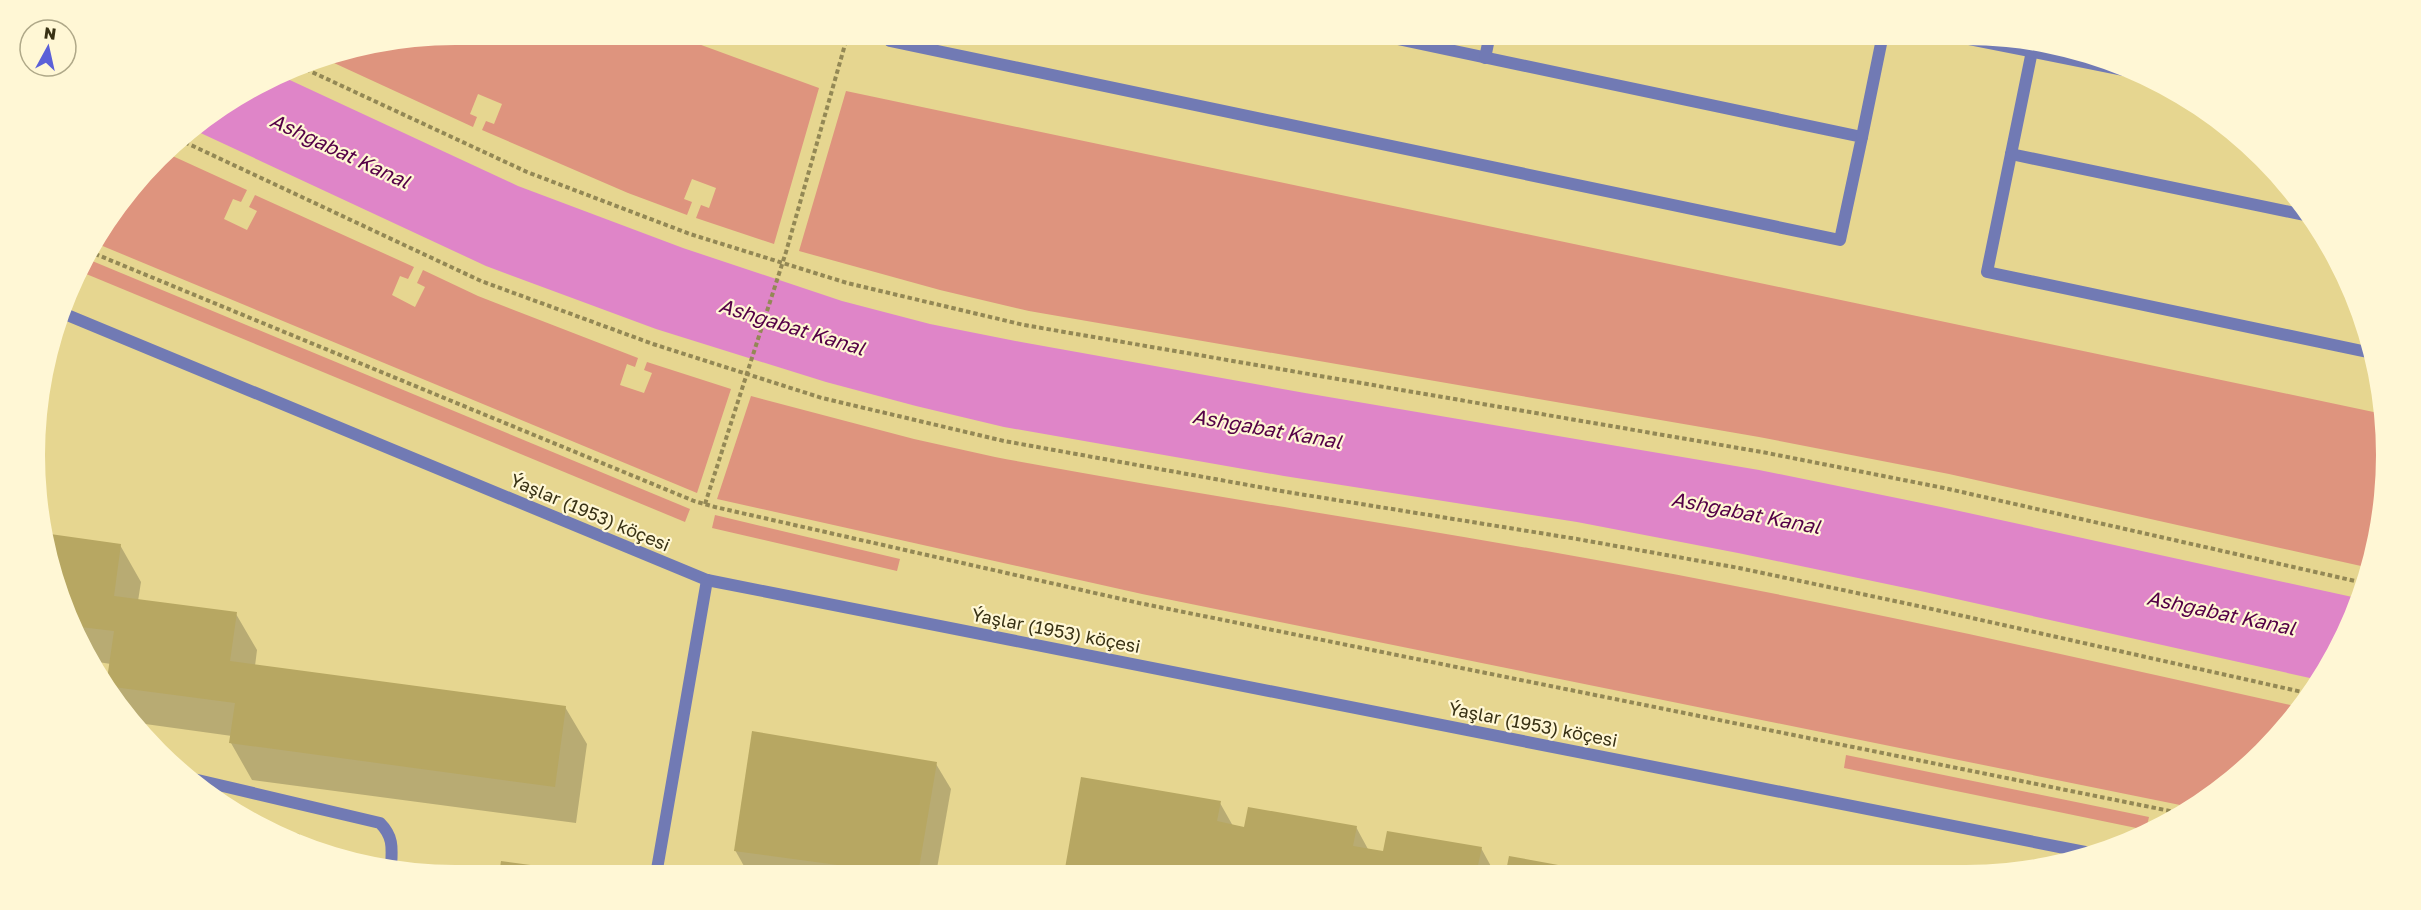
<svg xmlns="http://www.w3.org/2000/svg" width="2421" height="910" viewBox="0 0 2421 910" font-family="'Golos Text',sans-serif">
<rect width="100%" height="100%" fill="#e6d690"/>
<g fill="#de947e">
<path d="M 455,35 L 674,35 L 819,88 L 774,244 L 696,218 L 701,205 L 709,208 L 716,188 L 692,179 L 684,199 L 692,202 L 687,215 L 628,193 L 482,130 L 486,121 L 494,124 L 502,104 L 478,94 L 470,114 L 477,117 L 473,127 L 321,57 Z"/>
<path d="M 846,91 L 2383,414 L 2386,483 L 2372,564 L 2370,568 L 1949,474 L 1759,437 L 1029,311 L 940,290 L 799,251 Z"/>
<path d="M 166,153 L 247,190 L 241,202 L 233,199 L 224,219 L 247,230 L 257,211 L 249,207 L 255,195 L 414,267 L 408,279 L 400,276 L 392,295 L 415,307 L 425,287 L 417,283 L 423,270 L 478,296 L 638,358 L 635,367 L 627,364 L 620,385 L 644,393 L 652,373 L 644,370 L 647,362 L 731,389 L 697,493 L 93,242 Z"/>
<path d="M 85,258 L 690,509 L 685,522 L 79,271 Z"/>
<path d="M 751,396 L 914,439 L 995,457 C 1188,493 1381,522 1574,556 C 1818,599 2058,653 2299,707 L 2244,771 L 2190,807 L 1142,594 L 717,499 Z"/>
<path d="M 715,515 L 900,559 L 897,571 L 712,528 Z"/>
<path d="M 1846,755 L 2149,817 L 2146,830 L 1844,768 Z"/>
</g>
<path fill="#df85c8" d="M 279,75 L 518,186 L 683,248 L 842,301 L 930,324 L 1021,342 L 1305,393 L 1759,470 L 1941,507 L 2357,598 L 2319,680 L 1925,592 L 1738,553 L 1577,522 L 1284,476 L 1004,427 L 916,406 L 826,382 L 656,329 L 486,266 L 192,129 L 245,91 Z"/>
<g fill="#0003">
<path d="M 43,535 L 120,545 L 141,582 L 138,601 L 236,614 L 257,650 L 255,666 L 565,707 L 587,744 L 576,823 L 252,780 L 231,743 L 232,736 L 138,723 L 116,700 L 108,685 L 111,664 L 91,661 L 66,616 Z"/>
<path d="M 936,764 L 951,789 L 936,874 L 749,875 L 735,850 Z"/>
<path d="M 1082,779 L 1220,803 L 1233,826 L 1246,828 L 1356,827 L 1369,851 L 1384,853 L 1481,848 L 1493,870 L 1508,872 L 1600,873 L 1066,874 Z"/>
<path d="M 267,831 L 299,835 L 305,846 L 269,832 Z"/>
<path d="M 502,863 L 582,874 L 583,875 L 500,875 Z"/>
</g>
<g fill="#b7a762">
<path d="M 43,533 L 121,544 L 114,596 L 237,612 L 230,661 L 566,706 L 555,787 L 229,743 L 235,703 L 106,686 L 114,631 L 72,626 L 66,616 Z"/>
<path d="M 752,731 L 937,762 L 918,874 L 904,874 L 734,851 Z"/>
<path d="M 1081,777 L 1221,801 L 1217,821 L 1244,827 L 1248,807 L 1357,826 L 1353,846 L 1383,851 L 1387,831 L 1482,847 L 1478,865 L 1506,871 L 1509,856 L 1602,873 L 1064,874 Z"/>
<path d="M 264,829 L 300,834 L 298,843 L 269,832 Z"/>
<path d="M 501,861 L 583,872 L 582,875 L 499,875 Z"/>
</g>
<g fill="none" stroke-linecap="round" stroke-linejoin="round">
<g stroke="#938855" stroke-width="4" stroke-dasharray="4.5 3" stroke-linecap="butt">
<path d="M 299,66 L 527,172 L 690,234 L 847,283 L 1024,325 L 1762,452 L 1944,488 L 2364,583"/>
<path d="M 178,139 L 481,281 L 653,344 L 822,398 L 1004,441 L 1287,492 L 1577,539 L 1739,568 L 1923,607 L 2311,694"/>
<path d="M 88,251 L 694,501 L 715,507 L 1139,603 L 2180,813"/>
<path d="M 705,504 L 786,252 L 848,34"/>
</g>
<g stroke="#717ab4" stroke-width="12">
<path d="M 892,34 L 890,41 L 1840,240 L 1862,137 L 1374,34"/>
<path d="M 2032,51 L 1987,272 L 2372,353"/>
<path d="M 1485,58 L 1490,34"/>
<path d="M 1862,137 L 1883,34"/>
<path d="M 2011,154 L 2309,216"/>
<path d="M 189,778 L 380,823 C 394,837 392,849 391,867"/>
</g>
<g stroke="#717ab4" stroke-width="12">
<path d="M 1944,34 L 2139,73"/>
<path d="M 60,312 L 707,580 L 2085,852"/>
<path d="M 656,875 L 707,580"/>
</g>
</g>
<g text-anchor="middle" stroke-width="4.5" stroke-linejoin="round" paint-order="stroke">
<g font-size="18" fill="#383114" stroke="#fff7d5">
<text transform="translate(590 513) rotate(23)" y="6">Ýaşlar (1953) köçesi</text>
<text transform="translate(1056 631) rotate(11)" y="6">Ýaşlar (1953) köçesi</text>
<text transform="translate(1533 725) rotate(11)" y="6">Ýaşlar (1953) köçesi</text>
</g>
<g font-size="20" font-style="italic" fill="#540046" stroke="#fff7d5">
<text transform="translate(340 151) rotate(25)" y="7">Ashgabat Kanal</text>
<text transform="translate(792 327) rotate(17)" y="7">Ashgabat Kanal</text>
<text transform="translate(1267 429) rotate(10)" y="7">Ashgabat Kanal</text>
<text transform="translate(1746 513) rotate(11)" y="7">Ashgabat Kanal</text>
<text transform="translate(2221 613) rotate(12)" y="7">Ashgabat Kanal</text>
</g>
</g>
<path d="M0 0H2421V910H0ZM455 45H1966A410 410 0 0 1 2376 455V455A410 410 0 0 1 1966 865H455A410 410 0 0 1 45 455V455A410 410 0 0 1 455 45Z" fill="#fff7d5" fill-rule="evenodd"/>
<g transform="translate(48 48) rotate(8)"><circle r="28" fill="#fff7d5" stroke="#afa888" stroke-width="1.5"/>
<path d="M0-4.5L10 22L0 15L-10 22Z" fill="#5b60d8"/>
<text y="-9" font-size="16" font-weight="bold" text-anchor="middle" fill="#383114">N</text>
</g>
</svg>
